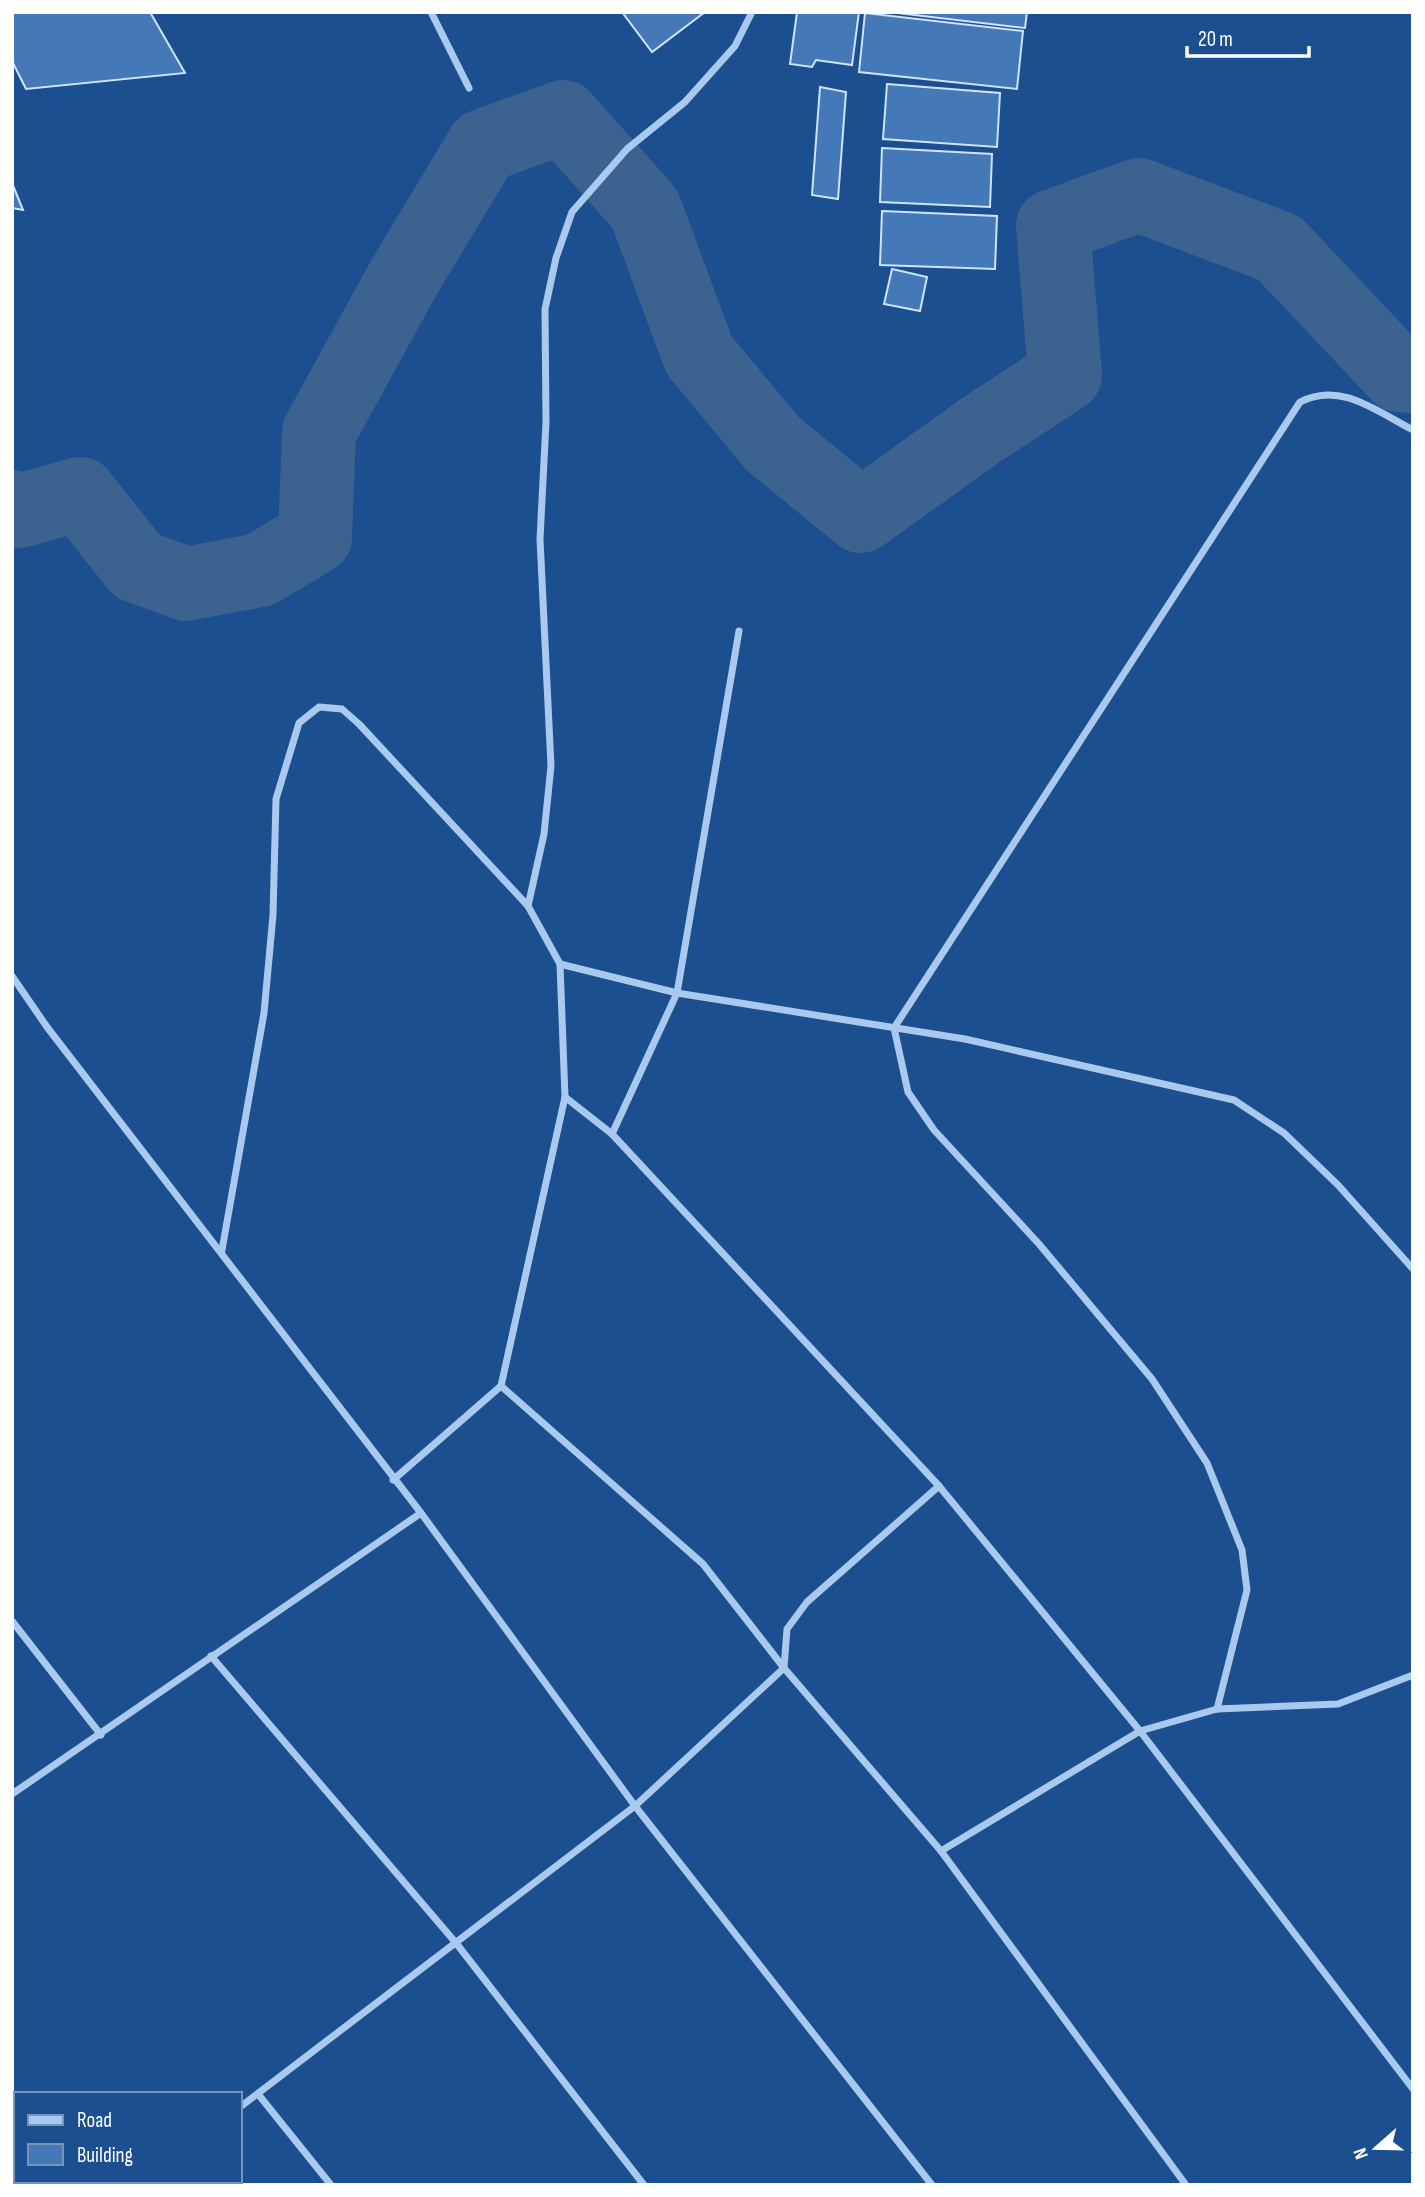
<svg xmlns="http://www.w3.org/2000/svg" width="1425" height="2197" viewBox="0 0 1425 2197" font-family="'Sofia Sans Condensed',sans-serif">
<rect width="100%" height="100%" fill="#1b4f8f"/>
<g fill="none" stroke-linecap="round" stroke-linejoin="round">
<path stroke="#3c6290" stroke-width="74" d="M 12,507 L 19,511 L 80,494 L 137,566 L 186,584 L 260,570 L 315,537 L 319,432 L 403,279 L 483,146 L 563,117 L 645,209 L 699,355 L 773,444 L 861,516 L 981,430 L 1065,375 L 1053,226 L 1139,195 L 1279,248 L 1399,375 L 1413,376"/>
</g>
<g fill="#4478b7" stroke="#cfe3fa" stroke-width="2">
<path d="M 12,12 L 150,12 L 185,73 L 26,89 L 12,61 Z"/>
<path d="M 622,12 L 705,12 L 652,52 Z"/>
<path d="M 797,12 L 859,12 L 852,65 L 816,60 L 812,67 L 790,64 Z"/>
<path d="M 889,12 L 1027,12 L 1025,28 Z"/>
<path d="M 865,13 L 1023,31 L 1017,89 L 859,72 Z"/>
<path d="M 887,84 L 1000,93 L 997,147 L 883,139 Z"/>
<path d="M 820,87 L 846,92 L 838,199 L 812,195 Z"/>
<path d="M 882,148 L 992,154 L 990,207 L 880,202 Z"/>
<path d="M 12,183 L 23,210 L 12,208 Z"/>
<path d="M 882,211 L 997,216 L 995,269 L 880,265 Z"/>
<path d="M 892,269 L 927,277 L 920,311 L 884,304 Z"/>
</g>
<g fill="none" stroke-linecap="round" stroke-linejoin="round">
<g stroke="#a9c9ee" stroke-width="7">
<path d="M 431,12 L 469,88"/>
<path d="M 560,964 L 677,993 L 965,1039 L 1234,1100 L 1284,1133 L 1338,1185 L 1413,1269"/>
<path d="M 12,976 L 47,1027 L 421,1513 L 635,1806 L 932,2185"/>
<path d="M 565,1097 L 612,1134 L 939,1486"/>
<path d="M 612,1134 L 677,993 L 739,631"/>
<path d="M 222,1250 L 264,1013 L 273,915 L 276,799 L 299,723 L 319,707 L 342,709 L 359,724 L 528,906"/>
<path d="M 501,1386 L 703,1564 L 784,1668 L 941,1851 L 1186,2185"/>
<path d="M 393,1480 L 501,1386 L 565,1097 L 560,964 L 528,906 L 544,834 L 551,766 L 540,539 L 546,422 L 545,309 L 556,258 L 572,212 L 627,149 L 685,102 L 735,46 L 752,12"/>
<path d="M 12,1621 L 101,1735"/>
<path d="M 211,1656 L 456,1943 L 644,2185"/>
<path d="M 1217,1709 L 1247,1590 L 1242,1550 L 1207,1463 L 1152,1379 L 1039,1244 L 934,1130 L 908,1092 L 894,1028 L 1300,402 C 1340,381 1376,411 1413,430"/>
<path d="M 12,1794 L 421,1513"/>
<path d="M 941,1851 L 1140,1731 L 1217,1709 L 1338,1704 L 1413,1675"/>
<path d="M 258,2094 L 331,2185"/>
<path d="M 240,2107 L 635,1806 L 784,1668 L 787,1629 L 807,1602 L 939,1486 L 1140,1731 L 1413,2089"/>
<path d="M 12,2132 L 16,2137"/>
<path d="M 47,2181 L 50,2185"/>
<path d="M 132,2185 L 137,2181"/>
</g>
</g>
<rect width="1425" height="2197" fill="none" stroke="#ffffff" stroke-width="28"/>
<rect x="14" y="2092" width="228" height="91" fill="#1b4f8f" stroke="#7695bc" stroke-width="2"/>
<rect x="28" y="2115" width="35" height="10" fill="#a9c9ee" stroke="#7695bc" stroke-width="2"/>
<text x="77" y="2127" font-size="21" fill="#ffffff">Road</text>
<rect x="28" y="2144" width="35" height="21" fill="#4478b7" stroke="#7695bc" stroke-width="2"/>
<text x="77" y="2162" font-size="21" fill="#ffffff">Building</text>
<g transform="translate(1376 2148) rotate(250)" stroke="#1b4f8f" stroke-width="5" paint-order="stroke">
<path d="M0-5L12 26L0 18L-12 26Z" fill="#ffffff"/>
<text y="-10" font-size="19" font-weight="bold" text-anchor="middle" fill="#ffffff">N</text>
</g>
<path d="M1187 46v10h122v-10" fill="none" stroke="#ffffff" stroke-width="3.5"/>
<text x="1198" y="46" font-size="21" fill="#ffffff" stroke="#1b4f8f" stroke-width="5" paint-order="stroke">20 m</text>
</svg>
